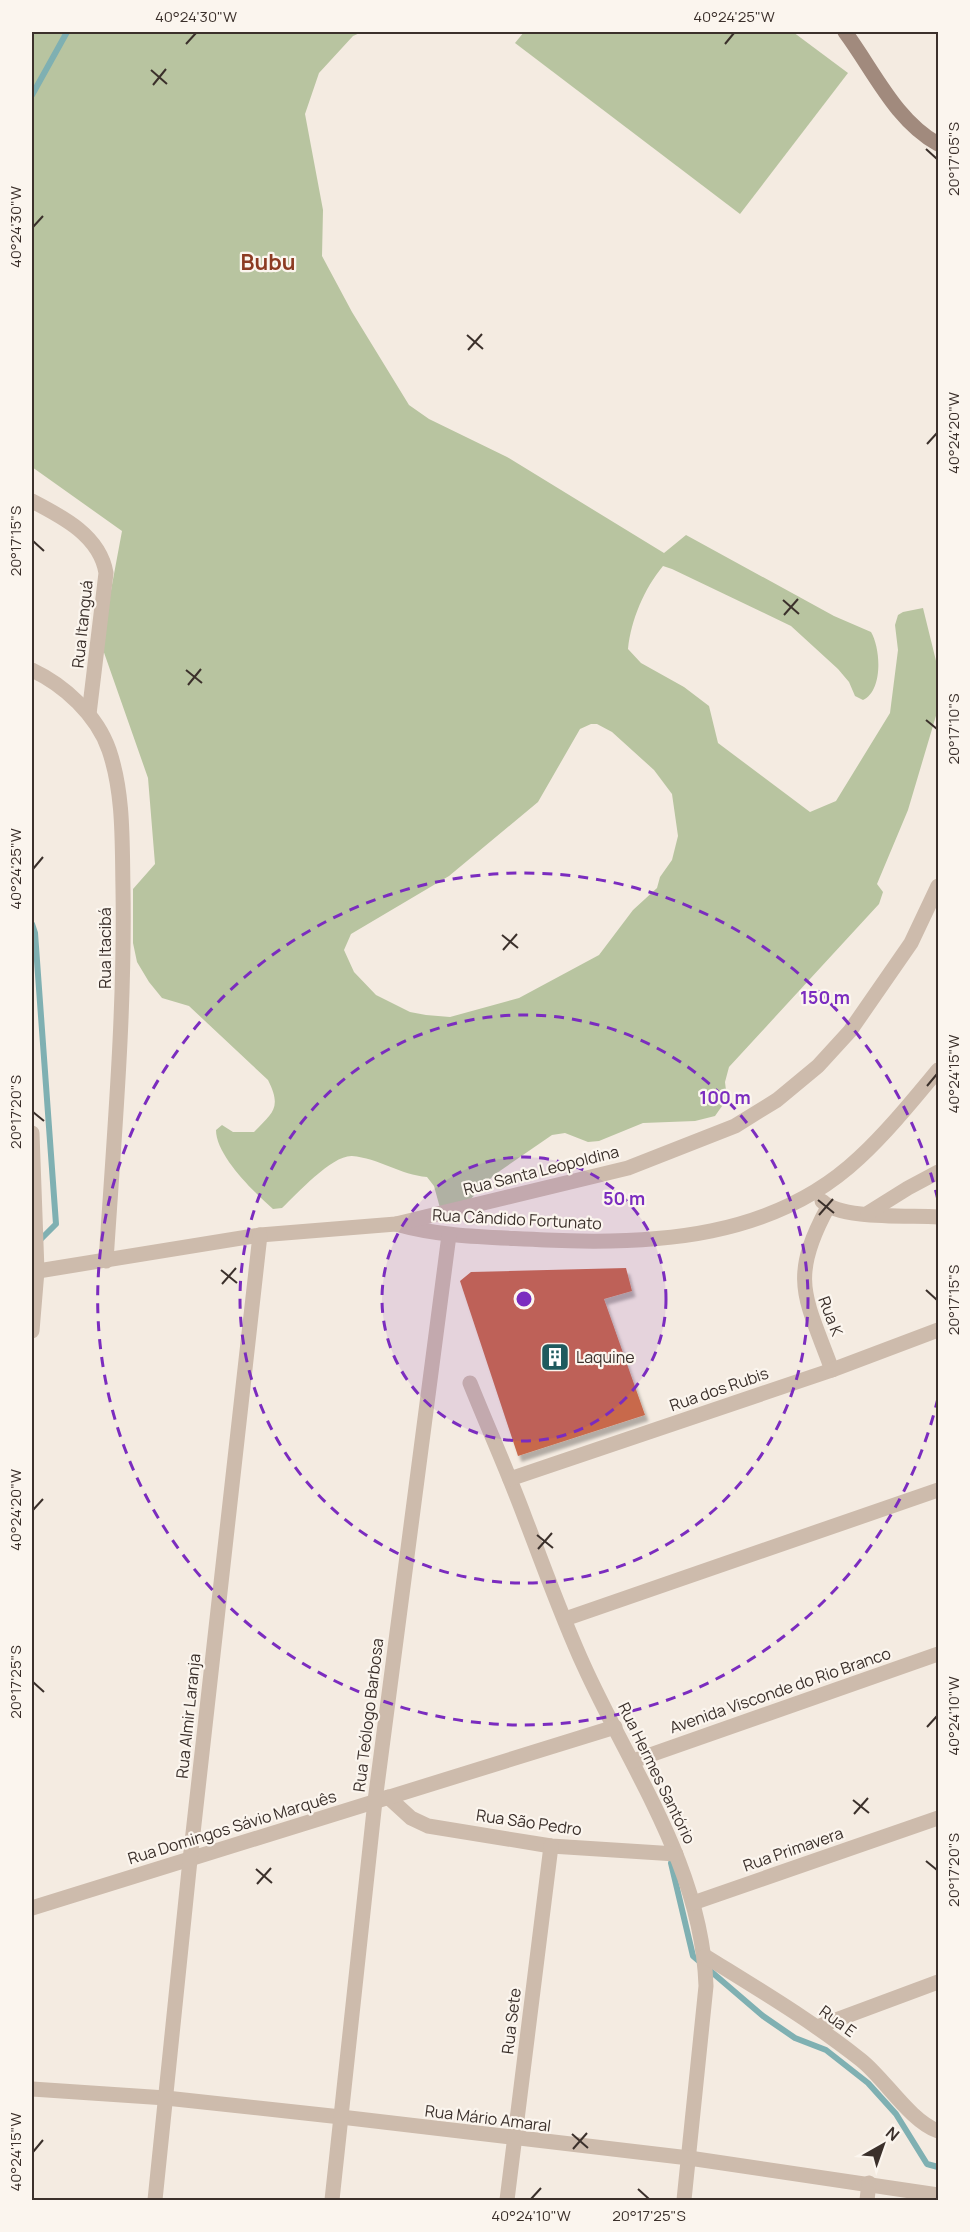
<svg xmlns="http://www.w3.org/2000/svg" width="970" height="2232" viewBox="0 0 970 2232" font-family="Manrope,sans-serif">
<defs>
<filter id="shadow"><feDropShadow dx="3.5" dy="6" stdDeviation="1.5" flood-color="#0004"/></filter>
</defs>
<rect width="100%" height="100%" fill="#f4ebe1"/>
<g fill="#b8c4a0" fill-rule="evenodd">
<path d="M 32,32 L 362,32 L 353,36 L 319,73 L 305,114 L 323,210 L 322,256 L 352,312 L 409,405 L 429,419 L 507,457 L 664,553 L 686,535 L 834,616 L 871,632 C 881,649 883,691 863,700 L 855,696 L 849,682 L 838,669 L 791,626 L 672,569 L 663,566 C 644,589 631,620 628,649 L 641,663 L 684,687 L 709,706 L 718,743 L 810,812 L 836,801 L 890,713 L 898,650 L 895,625 L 898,615 L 903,612 L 923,608 L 938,669 L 938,709 L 908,810 L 877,884 L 883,892 L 879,904 L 729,1067 L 725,1082 L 727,1099 L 715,1116 L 695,1121 L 643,1123 L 599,1141 L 588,1142 L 565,1133 L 552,1135 L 494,1175 L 463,1207 L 440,1208 L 434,1186 L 427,1177 C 401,1175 378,1158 352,1156 C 332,1155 297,1194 282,1208 L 273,1209 C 255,1193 216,1156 216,1130 L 222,1125 L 233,1132 L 254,1132 C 273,1112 282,1108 268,1080 L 189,1006 L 162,998 L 149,982 L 137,962 L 133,943 L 133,889 L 155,864 L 148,778 L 101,644 L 122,531 L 32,467 ZM 591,724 L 597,724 L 612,732 L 654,770 L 672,794 L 678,836 L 672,860 L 660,877 L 657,888 L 633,910 L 599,955 L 519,998 L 450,1017 L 426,1015 L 410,1012 L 376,995 L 354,972 L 344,950 L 351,934 L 449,876 L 538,802 L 580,729 Z"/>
<path d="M 524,32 L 793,32 L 848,73 L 740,214 L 515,43 Z"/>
</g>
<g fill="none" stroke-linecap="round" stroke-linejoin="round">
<g stroke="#7fb0b2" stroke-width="6">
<path d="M 32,95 L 67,32"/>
<path d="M 32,924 L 35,933 L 56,1224 L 38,1242"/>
<path d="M 671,1863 L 693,1956 L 763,2016 L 795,2038 L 826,2050 L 868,2083 L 896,2114 L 927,2164 L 938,2167"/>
</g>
</g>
<path fill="#c8694b" filter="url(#shadow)" d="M 626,1268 L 632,1291 L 604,1299 L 645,1415 L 518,1456 L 460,1281 L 471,1272 Z"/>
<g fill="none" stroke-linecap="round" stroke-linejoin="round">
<g stroke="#cdbbac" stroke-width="15">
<path d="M 32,501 C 63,517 100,536 106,573 L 89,714"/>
<path d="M 32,670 C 64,685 97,715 109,750 C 124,794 122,843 123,889 C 125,1013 114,1137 106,1261"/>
<path d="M 32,1133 L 37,1271 L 32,1331"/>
<path d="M 822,1201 C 840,1220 911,1215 938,1217"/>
<path d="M 828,1207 C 788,1280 806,1298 832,1370"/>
<path d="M 868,1213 L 908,1188 L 938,1172"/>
<path d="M 396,1224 C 445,1238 495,1237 546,1240 C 655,1245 774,1238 859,1158 C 888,1131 913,1100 938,1070"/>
<path d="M 32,1272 L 260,1235 L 396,1224 L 628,1168 L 735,1126 L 777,1100 L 818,1066 L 850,1031 L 911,943 L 938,886"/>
<path d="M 470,1383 C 488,1428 508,1472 525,1518 C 544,1567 562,1618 584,1666 C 631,1770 702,1867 706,1986 L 684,2200"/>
<path d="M 510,1479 L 832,1370 L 938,1330"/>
<path d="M 565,1619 L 938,1490"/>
<path d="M 633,1761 L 938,1654"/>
<path d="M 388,1797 L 411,1818 L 428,1826 L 551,1846 L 676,1854"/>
<path d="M 693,1903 L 938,1818"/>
<path d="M 32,1908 L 615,1727"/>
<path d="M 705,1956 C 758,1989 812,2021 861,2060 C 885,2079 910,2121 938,2131"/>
<path d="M 817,2027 L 938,1982"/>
<path d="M 32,2089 L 166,2098 L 341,2117 L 689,2158 L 938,2195"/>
<path d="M 155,2200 L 190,1860 L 260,1235"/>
<path d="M 332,2200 L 375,1801 L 449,1235"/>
<path d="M 507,2200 L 551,1846"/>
<path d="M 867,2200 L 869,2183"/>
</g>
<path stroke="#a18a7d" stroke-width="15" d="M 845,32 C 874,71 895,120 938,144"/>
</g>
<path fill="none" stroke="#3b302b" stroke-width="2" d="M 186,44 L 196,33M 725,44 L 734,33M 151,70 L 167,84M 153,85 L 166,69M 926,149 L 937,159M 33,227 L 43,216M 467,335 L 483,349M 468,350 L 482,334M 927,444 L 937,433M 33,541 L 44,551M 783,600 L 799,614M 784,615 L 798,599M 186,670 L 202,683M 188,685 L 201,669M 926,720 L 937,729M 33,869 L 43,857M 502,935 L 518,948M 503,950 L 517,934M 927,1086 L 937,1074M 33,1112 L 44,1121M 818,1200 L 834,1213M 819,1215 L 833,1199M 221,1270 L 237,1283M 222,1284 L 236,1268M 926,1290 L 937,1300M 33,1510 L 43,1499M 537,1535 L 553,1548M 538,1549 L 552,1533M 33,1682 L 44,1692M 927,1727 L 937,1716M 853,1800 L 869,1813M 854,1814 L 868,1798M 926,1861 L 937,1870M 256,1869 L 272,1883M 257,1884 L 271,1868M 572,2134 L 588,2148M 573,2149 L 587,2133M 33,2152 L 43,2140M 638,2189 L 649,2199M 531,2199 L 541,2188"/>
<circle cx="524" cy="1299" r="142" fill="#7b2cbf" fill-opacity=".12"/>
<g fill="none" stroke="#7b2cbf" stroke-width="3" stroke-dasharray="10 8">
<circle cx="524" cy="1299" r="142"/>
<circle cx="524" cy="1299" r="284"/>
<path d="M938 1398A426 426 0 1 1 938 1200"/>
</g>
<defs>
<g id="building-square" transform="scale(1.5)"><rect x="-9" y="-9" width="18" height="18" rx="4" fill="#1f5a5e" stroke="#fbf5ee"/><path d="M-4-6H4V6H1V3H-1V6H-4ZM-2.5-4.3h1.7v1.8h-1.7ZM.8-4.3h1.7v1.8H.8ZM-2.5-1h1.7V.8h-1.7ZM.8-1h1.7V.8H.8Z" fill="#fff"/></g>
</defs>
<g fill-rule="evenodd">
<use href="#building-square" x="555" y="1357"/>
</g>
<g text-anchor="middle" stroke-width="4.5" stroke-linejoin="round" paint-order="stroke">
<g font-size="16" fill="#3b302b" stroke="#fbf5ee">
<text transform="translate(82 624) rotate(-84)" y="6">Rua Itanguá</text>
<text transform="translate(105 948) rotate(-90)" y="6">Rua Itacibá</text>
<text transform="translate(541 1170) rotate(-14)" y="6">Rua Santa Leopoldina</text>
<text transform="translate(517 1219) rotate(3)" y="6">Rua Cândido Fortunato</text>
<text transform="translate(831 1316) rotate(69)" y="6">Rua K</text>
<text transform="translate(719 1389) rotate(-19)" y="6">Rua dos Rubis</text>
<text transform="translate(780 1690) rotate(-19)" y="6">Avenida Visconde do Rio Branco</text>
<text transform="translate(368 1715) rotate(-83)" y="6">Rua Teólogo Barbosa</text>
<text transform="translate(188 1716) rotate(-84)" y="6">Rua Almir Laranja</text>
<text transform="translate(657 1773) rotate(64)" y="6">Rua Hermes Santório</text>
<text transform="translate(529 1822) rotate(8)" y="6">Rua São Pedro</text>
<text transform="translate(232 1827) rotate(-17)" y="6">Rua Domingos Sávio Marquês</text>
<text transform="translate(793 1849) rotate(-19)" y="6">Rua Primavera</text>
<text transform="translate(511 2021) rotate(-83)" y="6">Rua Sete</text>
<text transform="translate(838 2021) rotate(36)" y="6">Rua E</text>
<text transform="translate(488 2118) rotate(7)" y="6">Rua Mário Amaral</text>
</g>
<g font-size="16" fill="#3b302b" stroke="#fbf5ee" text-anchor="start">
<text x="576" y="1363">Laquine</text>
</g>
<g font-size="22" font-weight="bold" fill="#8c3b22" stroke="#fbf5ee">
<text x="268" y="270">Bubu</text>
</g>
</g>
<circle cx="524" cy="1299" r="9" fill="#7b2cbf" stroke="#fbf5ee" stroke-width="3"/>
<g font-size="18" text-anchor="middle" font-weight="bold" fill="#7b2cbf" stroke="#fbf5ee" stroke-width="4.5" stroke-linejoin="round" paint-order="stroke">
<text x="825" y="1004">150 m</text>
<text x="725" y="1104">100 m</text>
<text x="624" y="1205">50 m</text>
</g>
<rect width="970" height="2232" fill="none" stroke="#fbf5ee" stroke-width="66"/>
<g transform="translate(883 2145) rotate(40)" stroke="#fbf5ee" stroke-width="4.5" paint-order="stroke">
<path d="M0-4.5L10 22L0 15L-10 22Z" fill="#3b302b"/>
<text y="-9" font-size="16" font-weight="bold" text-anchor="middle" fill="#3b302b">N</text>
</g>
<rect x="33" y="33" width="904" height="2166" fill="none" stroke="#3b302b" stroke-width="2"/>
<g font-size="15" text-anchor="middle" fill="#3b302b">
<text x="196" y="22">40°24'30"W</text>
<text x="734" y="22">40°24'25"W</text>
<text transform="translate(954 159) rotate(-90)" y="5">20°17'05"S</text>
<text transform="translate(16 227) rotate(-90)" y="5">40°24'30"W</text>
<text transform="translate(954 433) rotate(-90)" y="5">40°24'20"W</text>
<text transform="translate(16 541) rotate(-90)" y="5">20°17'15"S</text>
<text transform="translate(954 729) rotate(-90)" y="5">20°17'10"S</text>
<text transform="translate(16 869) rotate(-90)" y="5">40°24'25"W</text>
<text transform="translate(954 1074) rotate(-90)" y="5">40°24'15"W</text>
<text transform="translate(16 1112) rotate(-90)" y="5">20°17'20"S</text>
<text transform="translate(954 1300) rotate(-90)" y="5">20°17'15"S</text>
<text transform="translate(16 1510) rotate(-90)" y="5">40°24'20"W</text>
<text transform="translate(16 1682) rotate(-90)" y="5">20°17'25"S</text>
<text transform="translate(954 1716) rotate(-90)" y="5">40°24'10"W</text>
<text transform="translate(954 1870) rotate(-90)" y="5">20°17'20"S</text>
<text transform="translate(16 2152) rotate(-90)" y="5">40°24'15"W</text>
<text x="531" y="2221">40°24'10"W</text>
<text x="649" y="2221">20°17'25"S</text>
</g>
</svg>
